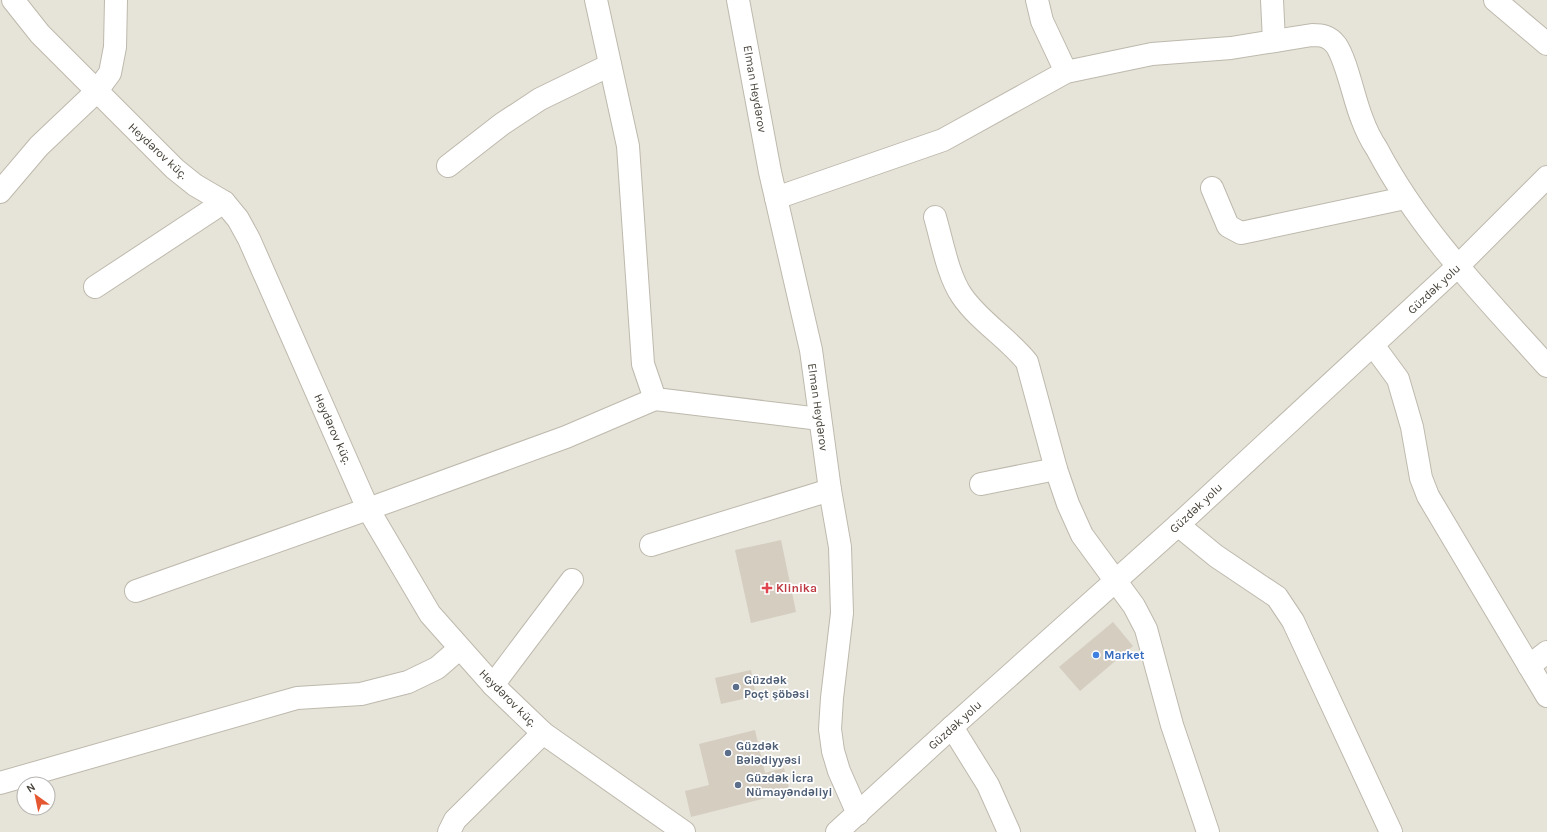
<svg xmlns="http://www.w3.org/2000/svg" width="1547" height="832" viewBox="0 0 1547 832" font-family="Karla,sans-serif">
<rect width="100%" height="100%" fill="#f3f1ea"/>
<path fill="#e6e3d8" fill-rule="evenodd" d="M 0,0 L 1547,0 L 1547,832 L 0,832 ZM 24,784 L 48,784 L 48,808 L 24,808 Z"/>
<g fill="#d4cdc0">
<path d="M 781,540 L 796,612 L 751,623 L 735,550 Z"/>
<path d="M 1113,622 L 1133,646 L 1080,691 L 1059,667 Z"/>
<path d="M 751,670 L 756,696 L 721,704 L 715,678 Z"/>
<path d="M 755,730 L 765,773 L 784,768 L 790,792 L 691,817 L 685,791 L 709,785 L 699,744 Z"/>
</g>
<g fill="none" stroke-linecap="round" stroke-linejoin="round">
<g stroke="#beb9ad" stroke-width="24">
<g id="minor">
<path d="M 13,0 L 40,34 L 175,169 L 195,185 L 224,202 L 238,219 L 249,239 L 368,509 L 430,614 L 493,685 L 543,733 L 684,832"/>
<path d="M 596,0 L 628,146 L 643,364 L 655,399 L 820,419"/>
<path d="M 738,0 L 770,172 L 811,350 L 830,490 L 840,547 L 842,613 L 832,698 L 830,729 L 833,751 L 839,771 L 858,814"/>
<path d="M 1037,0 L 1042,21 L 1066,72"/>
<path d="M 1272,0 L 1274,41"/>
<path d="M 1495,0 L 1547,44"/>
<path d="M 448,166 L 502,124 L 540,99 L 610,65"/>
<path d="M 1212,188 L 1228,226 L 1241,233 L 1405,198"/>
<path d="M 0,192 L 39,146 L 96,92 L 110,73 L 115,47 L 116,0"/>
<path d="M 776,198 L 943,140 L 1066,72 L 1152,54 L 1231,48 L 1312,35 C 1322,35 1329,36 1336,45 C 1347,61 1354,100 1362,119 C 1366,130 1371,140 1377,149 C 1420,231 1486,298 1547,366"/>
<path d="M 935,217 C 942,241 948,276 962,296 C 980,322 1008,338 1027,362 L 1056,469 L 1068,504 L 1082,535 L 1134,606 L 1146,629 L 1172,725 L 1208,832"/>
<path d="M 95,287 L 224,202"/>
<path d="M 1373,345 L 1398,379 L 1412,427 L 1421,478 L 1428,496 L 1547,696"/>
<path d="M 981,484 L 1056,469"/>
<path d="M 1178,525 L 1216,556 L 1277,597 L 1293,621 L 1391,832"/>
<path d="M 651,545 L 830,490"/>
<path d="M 136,591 L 368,509 L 566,437 L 655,399"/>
<path d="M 1529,666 L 1547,652"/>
<path d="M 493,685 L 572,580"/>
<path d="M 952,727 L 988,785 L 1009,832"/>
<path d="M 0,783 L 297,698 L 361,694 L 408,682 L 437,668 L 459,649"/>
<path d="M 449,832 L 455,820 L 543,733"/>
<path d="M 837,832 L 952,727 L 1178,525 L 1458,266 L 1547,177"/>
</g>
</g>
<use href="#minor" stroke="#fff" stroke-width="22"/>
</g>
<path fill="#e0444e" stroke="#fff" stroke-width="1.5" d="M765 582h4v4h4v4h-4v4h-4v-4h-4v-4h4z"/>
<circle fill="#3f7fe0" stroke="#fff" stroke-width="1.5" cx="1096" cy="655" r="4"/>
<g fill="#5c6f8a" stroke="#fff" stroke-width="1.5">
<circle cx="736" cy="687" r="4"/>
<circle cx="728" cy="753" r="4"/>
<circle cx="738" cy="785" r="4"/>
</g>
<g text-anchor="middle" stroke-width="3.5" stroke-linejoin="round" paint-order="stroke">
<g font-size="12" fill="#464239" stroke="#fff">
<text transform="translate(755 89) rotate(80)" y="4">Elman Heydərov</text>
<text transform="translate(158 151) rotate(43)" y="4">Heydərov küç.</text>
<text transform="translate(1434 289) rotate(-43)" y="4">Güzdək yolu</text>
<text transform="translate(818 407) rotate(82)" y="4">Elman Heydərov</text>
<text transform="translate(333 429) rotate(66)" y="4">Heydərov küç.</text>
<text transform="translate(1196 508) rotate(-43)" y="4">Güzdək yolu</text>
<text transform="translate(508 698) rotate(45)" y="4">Heydərov küç.</text>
<text transform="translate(955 725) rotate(-42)" y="4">Güzdək yolu</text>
</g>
<g font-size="12" font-weight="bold" fill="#be3a42" stroke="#fff" text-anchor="start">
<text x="776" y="592">Klinika</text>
</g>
<g font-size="12" font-weight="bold" fill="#366cbe" stroke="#fff" text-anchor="start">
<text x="1104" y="659">Market</text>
</g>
<g font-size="12" font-weight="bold" fill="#4e5e75" stroke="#fff" text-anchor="start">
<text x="744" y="684">Güzdək<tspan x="744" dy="14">Poçt şöbəsi</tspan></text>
<text x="736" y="750">Güzdək<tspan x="736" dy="14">Bələdiyyəsi</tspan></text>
<text x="746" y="782">Güzdək İcra<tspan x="746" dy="14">Nümayəndəliyi</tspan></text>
</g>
</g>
<g transform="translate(36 796) rotate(327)"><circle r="19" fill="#ffffff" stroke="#b5b3b0"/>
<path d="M0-3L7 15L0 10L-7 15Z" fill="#e45730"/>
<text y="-6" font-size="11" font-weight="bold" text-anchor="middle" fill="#464239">N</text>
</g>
</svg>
